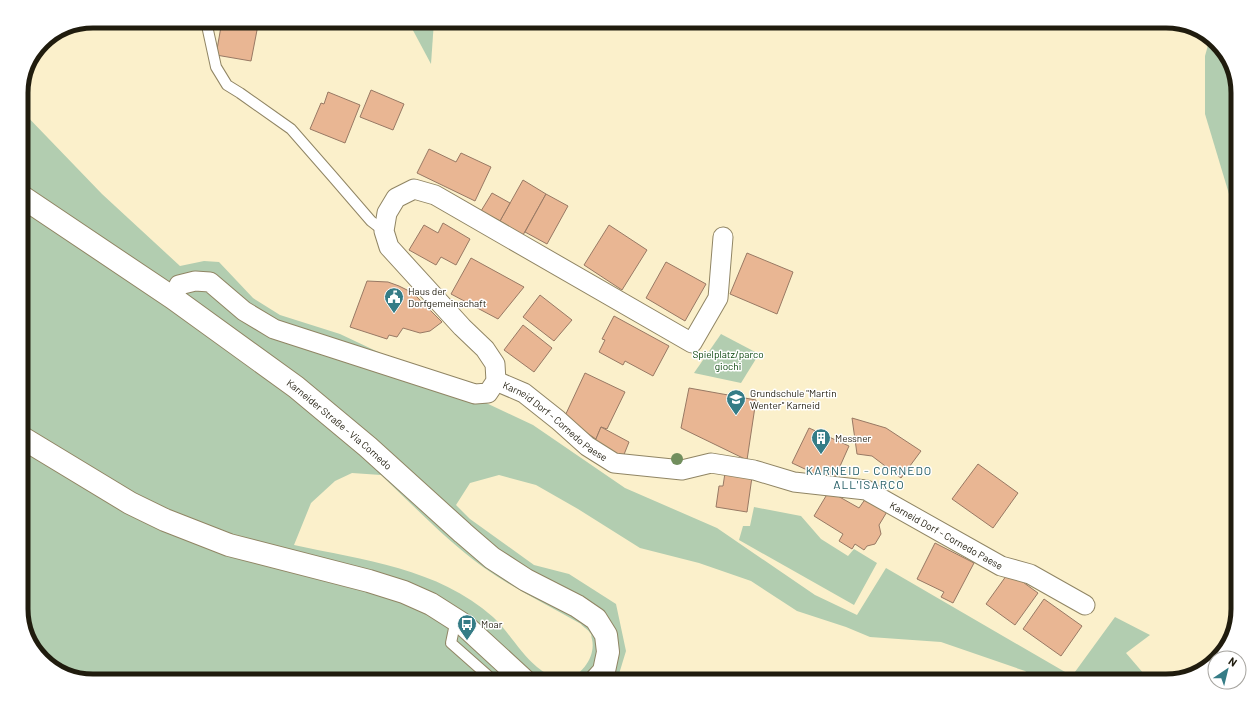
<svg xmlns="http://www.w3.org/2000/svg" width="1259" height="702" viewBox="0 0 1259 702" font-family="Barlow,sans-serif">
<rect width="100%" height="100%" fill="#fbf0cb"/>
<g fill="#b2cdb0">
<path d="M 408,21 L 434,21 L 431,64 Z"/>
<path d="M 1210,38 L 1226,53 L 1238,88 L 1238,224 L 1205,114 L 1205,56 Z"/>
<path d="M 21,110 L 102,194 L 180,266 L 204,261 L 219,262 L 253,298 L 280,315 L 340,334 L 533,425 L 625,488 L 717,528 L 815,595 L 857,615 L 886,568 L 1072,676 L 1115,617 L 1150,635 L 1126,653 L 1150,681 L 1039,681 L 1025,671 L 941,642 L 870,637 L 846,627 L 797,611 L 751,581 L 699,563 L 640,548 L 578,509 L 536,485 L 499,475 L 470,483 L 456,505 L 470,519 L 534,565 L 569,574 L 616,604 L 626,651 L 619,674 L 614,681 L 565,681 C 582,675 596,657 592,639 C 591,637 592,634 590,633 C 589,630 583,627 581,624 C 548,605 514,589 483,567 C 446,540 414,506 381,475 L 352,473 L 335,481 L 311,503 L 294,545 C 363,560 438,568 493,617 C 509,632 520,653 537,667 C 544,673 553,677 561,681 L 93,681 L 57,672 L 33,649 L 21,614 Z"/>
<path d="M 721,334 L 759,354 L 741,383 L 694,373 Z"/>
<path d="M 754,507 L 801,516 L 821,539 L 848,556 L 854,549 L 877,563 L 854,605 L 739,540 L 743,526 L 750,526 Z"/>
</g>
<g fill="#e9b693" stroke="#987964">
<path d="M 222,21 L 238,21 L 258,25 L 251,61 L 216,55 Z"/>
<path d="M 371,90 L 404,104 L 393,130 L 360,117 Z"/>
<path d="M 328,92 L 360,105 L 345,143 L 310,129 L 321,103 L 324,104 Z"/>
<path d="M 429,149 L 456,162 L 461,153 L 491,167 L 475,201 L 417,173 Z"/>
<path d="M 523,180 L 546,194 L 523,235 L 500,221 Z"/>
<path d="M 492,193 L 510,203 L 500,221 L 481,211 Z"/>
<path d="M 546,194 L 568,206 L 547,244 L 525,232 Z"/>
<path d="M 443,223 L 470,239 L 456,265 L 441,257 L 436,265 L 409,250 L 424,225 L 438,233 Z"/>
<path d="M 609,225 L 647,250 L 622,290 L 584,265 Z"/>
<path d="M 747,253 L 793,272 L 777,314 L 730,294 Z"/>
<path d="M 471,258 L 524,287 L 498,319 L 451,294 Z"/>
<path d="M 666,262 L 706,284 L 685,321 L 646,298 Z"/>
<path d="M 367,281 L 388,282 L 399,286 L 413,293 L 442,322 L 430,331 L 420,333 L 403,328 L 397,337 L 389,335 L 387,339 L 350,327 Z"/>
<path d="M 540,295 L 572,320 L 554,341 L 523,317 Z"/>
<path d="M 614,316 L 669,346 L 653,376 L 625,361 L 623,365 L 599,352 L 605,340 L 602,339 Z"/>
<path d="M 523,325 L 552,348 L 534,372 L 504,350 Z"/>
<path d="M 585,373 L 625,392 L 607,429 L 601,427 L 596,439 L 564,418 Z"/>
<path d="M 689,388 L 756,400 L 747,460 L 681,428 Z"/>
<path d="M 852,418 L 886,428 L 921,451 L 901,478 L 872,456 L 857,454 Z"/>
<path d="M 601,427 L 629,442 L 623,457 L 593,446 Z"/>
<path d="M 809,428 L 849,446 L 833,482 L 792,463 Z"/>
<path d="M 978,464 L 1018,493 L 993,528 L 952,499 Z"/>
<path d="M 725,473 L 752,477 L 747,512 L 716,507 L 719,486 L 723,486 Z"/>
<path d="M 829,491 L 859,508 L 866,498 L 888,510 L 879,525 L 881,534 L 875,544 L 867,546 L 864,550 L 855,544 L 852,549 L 839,541 L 843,534 L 814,516 Z"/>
<path d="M 935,543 L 974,563 L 953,603 L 941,597 L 944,592 L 917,579 Z"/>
<path d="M 1009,572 L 1038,593 L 1015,625 L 986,604 Z"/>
<path d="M 1044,599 L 1082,626 L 1061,656 L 1023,629 Z"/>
</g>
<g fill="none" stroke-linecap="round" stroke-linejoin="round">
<g stroke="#908564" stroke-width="12">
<g id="lane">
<path d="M 206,21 L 216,67 L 227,85 L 240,93 L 291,129 L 333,177 L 371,221 L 384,231"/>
<path d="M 456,619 L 451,643 L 494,681"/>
</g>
</g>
<g stroke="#908564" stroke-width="21">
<g id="street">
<path d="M 173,298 L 179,285 L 195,281 L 210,282 L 244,311 L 274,329 L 475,394 L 488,393 L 496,381 L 495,364 L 485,349 L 462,327 L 389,247 L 384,231 L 387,213 L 396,198 L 414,189 L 435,195 L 692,343 L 718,298 L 723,237"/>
<path id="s1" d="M 496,381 L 524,393 L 558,420 L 587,446 L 614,463 L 682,470 L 711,463 L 754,470 L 794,482 L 866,490 L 1001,566 L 1030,574 L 1085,605"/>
</g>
</g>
<g stroke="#908564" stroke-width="24">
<g id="secondary">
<path id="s2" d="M 21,196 L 173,298 L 296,387 L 368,447 L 463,533 L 492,558 L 526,580 L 577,606 L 596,619 L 606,635 L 608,652 L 604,671 L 595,681"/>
<path d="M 21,437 L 130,503 L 165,520 L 229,545 L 369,581 L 404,592 L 431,604 L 464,625 L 525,681"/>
</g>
</g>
<use href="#lane" stroke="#fff" stroke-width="10"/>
<use href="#street" stroke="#fff" stroke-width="19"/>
<use href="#secondary" stroke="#fff" stroke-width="22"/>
</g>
<circle fill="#718e5d" cx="677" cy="459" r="6"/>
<defs>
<g id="civic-pin" transform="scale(1)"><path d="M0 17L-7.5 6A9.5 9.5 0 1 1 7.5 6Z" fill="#357c86" stroke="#fff"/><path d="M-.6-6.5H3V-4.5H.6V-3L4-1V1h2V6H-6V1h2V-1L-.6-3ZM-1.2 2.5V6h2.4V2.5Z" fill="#fff"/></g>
<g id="school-pin" transform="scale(1)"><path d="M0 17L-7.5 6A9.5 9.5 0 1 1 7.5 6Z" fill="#357c86" stroke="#fff"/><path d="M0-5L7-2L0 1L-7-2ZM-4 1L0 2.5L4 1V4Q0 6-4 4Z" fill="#fff"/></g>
<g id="building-pin" transform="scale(1)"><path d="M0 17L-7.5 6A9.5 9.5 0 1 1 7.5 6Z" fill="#357c86" stroke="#fff"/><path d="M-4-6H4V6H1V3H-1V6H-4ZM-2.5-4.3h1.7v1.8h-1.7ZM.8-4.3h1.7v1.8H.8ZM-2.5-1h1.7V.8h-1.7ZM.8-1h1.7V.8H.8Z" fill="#fff"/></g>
<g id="bus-pin" transform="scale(1)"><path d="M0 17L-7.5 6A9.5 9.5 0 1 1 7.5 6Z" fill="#357c86" stroke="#fff"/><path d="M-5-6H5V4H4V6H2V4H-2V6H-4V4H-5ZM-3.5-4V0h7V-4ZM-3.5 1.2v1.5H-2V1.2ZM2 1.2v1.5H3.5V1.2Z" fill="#fff"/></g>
</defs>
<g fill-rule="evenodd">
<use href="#civic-pin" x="394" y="297"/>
<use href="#school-pin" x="736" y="399"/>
<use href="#building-pin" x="821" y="438"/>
<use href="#bus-pin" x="467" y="624"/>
</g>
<g text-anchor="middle" stroke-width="3" stroke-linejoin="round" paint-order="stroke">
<g font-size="10" fill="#201c0e" stroke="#fff" text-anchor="start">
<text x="408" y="295">Haus der<tspan x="408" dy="12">Dorfgemeinschaft</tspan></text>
<text x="750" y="397">Grundschule "Martin<tspan x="750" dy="12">Wenter" Karneid</tspan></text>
<text x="835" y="442">Messner</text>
<text x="481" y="628">Moar</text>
</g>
<g font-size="10" fill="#003e03" stroke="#fff">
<text x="728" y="358">Spielplatz/parco<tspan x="728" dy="12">giochi</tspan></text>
</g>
<g font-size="10" fill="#201c0e" stroke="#fff">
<text dy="4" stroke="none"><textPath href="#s1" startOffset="72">Karneid Dorf - Cornedo Paese</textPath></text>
<text dy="4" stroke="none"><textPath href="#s2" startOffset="392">Karneider Straße - Via Cornedo</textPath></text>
<text dy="4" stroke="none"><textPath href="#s1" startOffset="493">Karneid Dorf - Cornedo Paese</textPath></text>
</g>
<g font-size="12" letter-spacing="1" fill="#275f67" stroke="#fff">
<text x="869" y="475">KARNEID - CORNEDO<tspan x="869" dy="14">ALL'ISARCO</tspan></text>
</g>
</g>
<path d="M0 0H1259V702H0ZM93 28H1166A65 65 0 0 1 1231 93V609A65 65 0 0 1 1166 674H93A65 65 0 0 1 28 609V93A65 65 0 0 1 93 28Z" fill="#fff" fill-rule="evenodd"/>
<path fill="none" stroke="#201c0e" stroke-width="5" d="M93 28H1166A65 65 0 0 1 1231 93V609A65 65 0 0 1 1166 674H93A65 65 0 0 1 28 609V93A65 65 0 0 1 93 28Z"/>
<g transform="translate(1227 670) rotate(35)"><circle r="19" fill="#ffffff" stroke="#a6a49f"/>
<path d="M0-3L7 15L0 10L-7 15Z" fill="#357c86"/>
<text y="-6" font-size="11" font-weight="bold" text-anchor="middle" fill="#201c0e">N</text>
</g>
</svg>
